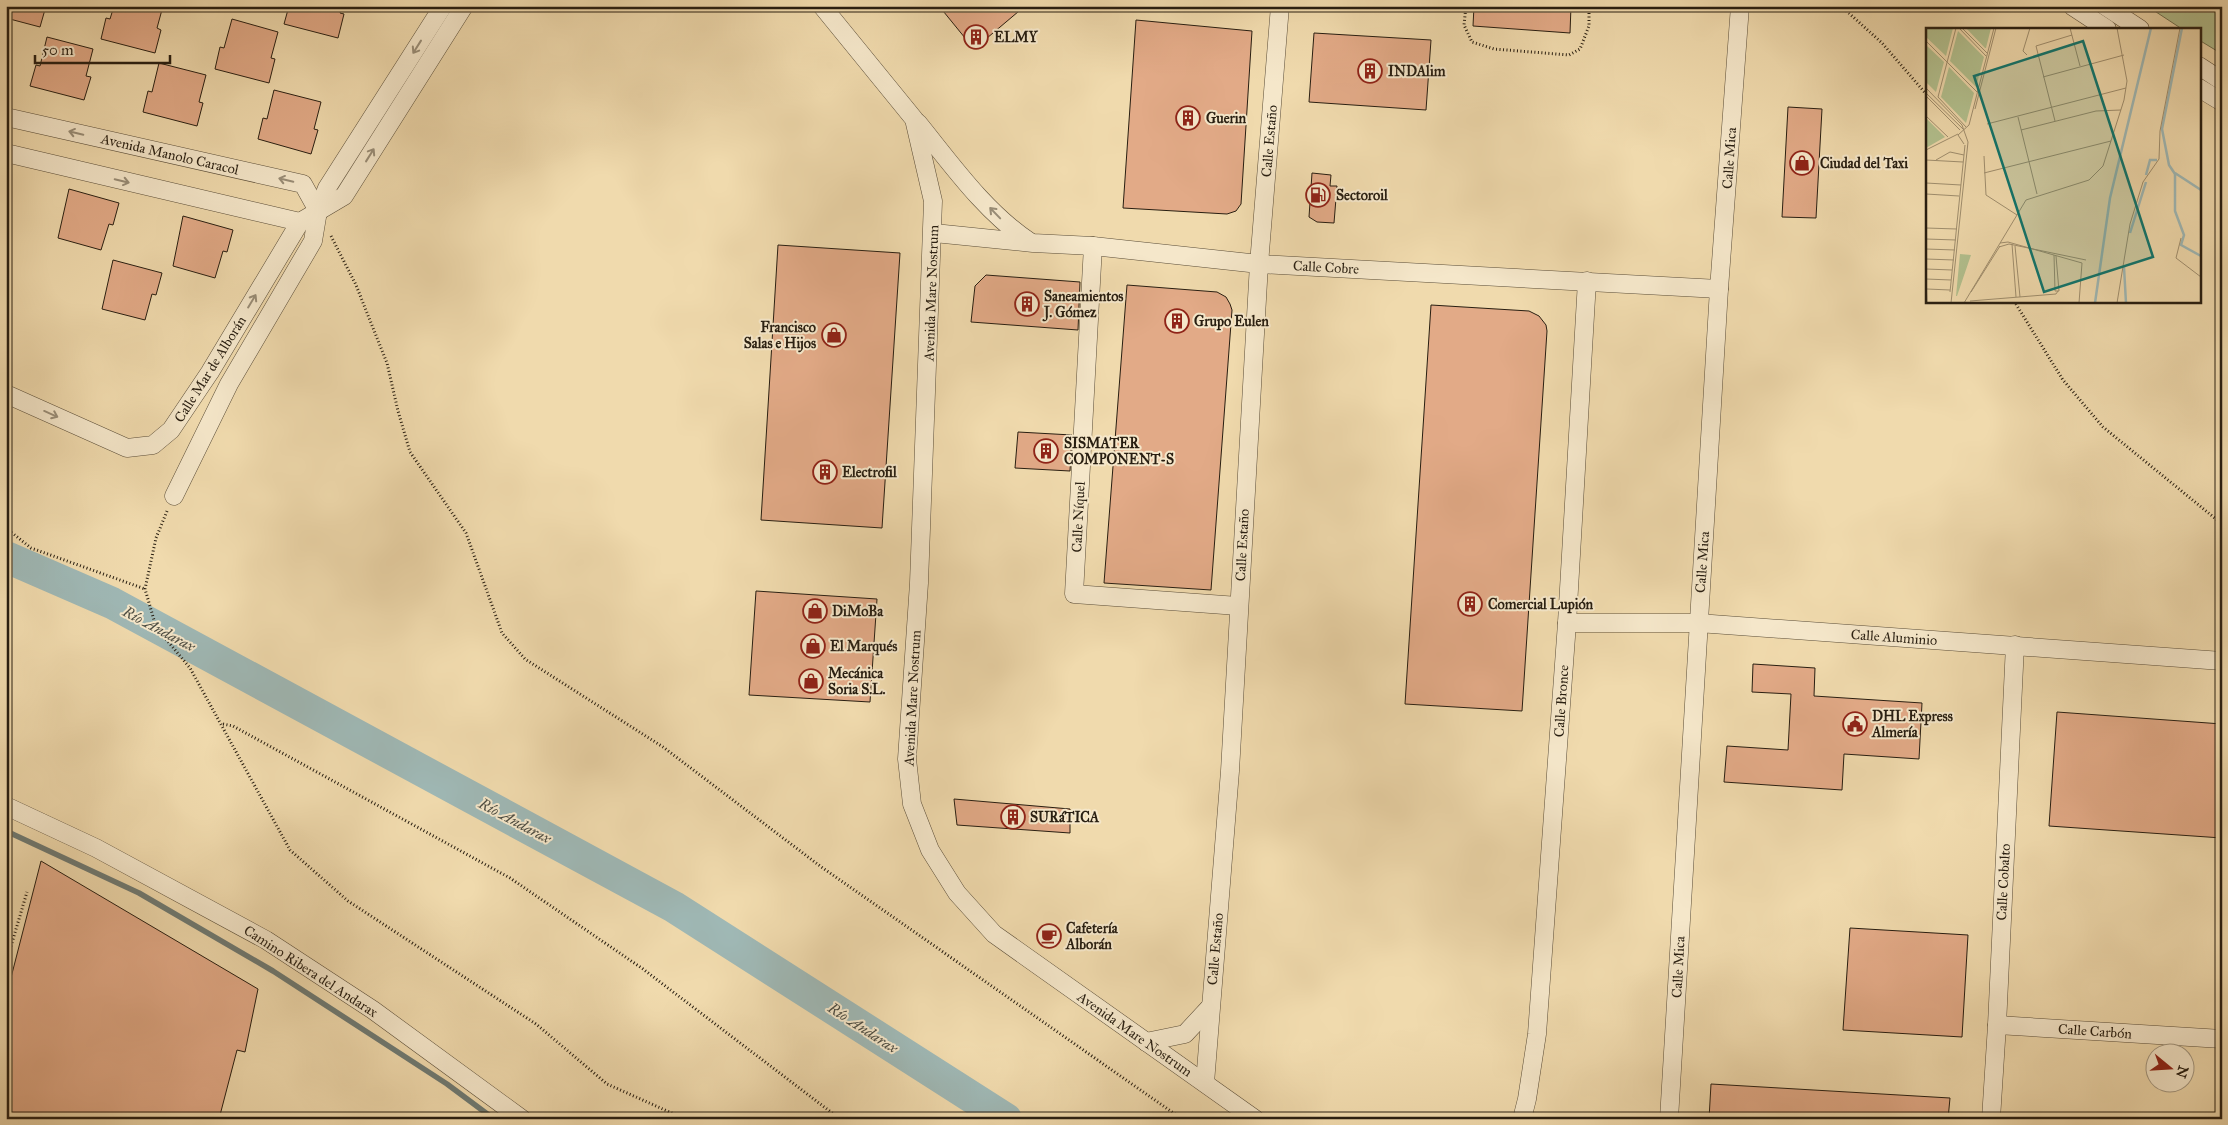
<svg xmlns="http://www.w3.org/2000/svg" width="2228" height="1125" viewBox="0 0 2228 1125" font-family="'IM FELL Great Primer',serif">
<rect width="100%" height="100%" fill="#f0daad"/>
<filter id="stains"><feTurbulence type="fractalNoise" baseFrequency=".004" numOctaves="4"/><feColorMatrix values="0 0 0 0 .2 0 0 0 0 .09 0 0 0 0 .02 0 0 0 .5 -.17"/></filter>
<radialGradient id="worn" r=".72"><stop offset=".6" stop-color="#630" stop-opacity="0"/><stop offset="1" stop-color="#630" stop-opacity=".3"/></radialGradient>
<path fill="#b3c18f" stroke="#6e7050" d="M 2147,6 L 2222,6 L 2222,54 L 2199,40 L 2199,29 L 2182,29 Z"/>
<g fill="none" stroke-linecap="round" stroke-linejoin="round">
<path stroke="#6f7a73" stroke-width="5.5" d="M 6,831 L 139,893 L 273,971 L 447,1084 L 494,1119"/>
<path stroke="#9fb8b5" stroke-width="32" d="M 6,557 L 112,603 L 674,907 L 1006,1119"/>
</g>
<g fill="#e2aa87" stroke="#281e11">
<path d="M 6,6 L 46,6 L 40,27 L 6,18 Z"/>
<path d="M 114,6 L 163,6 L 157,28 L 161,30 L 155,53 L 101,39 L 106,18 L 110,19 Z"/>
<path d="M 289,6 L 342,6 L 340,13 L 344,14 L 338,38 L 284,24 Z"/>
<path d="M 939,6 L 1025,6 L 974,49 Z"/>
<path d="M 1474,6 L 1571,6 L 1570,33 L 1473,26 Z"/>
<path d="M 232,19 L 278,32 L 271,58 L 275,59 L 269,83 L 215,69 L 220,47 L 224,48 Z"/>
<path d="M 1136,20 L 1252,31 L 1241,204 L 1236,211 L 1227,214 L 1123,208 Z"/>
<path d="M 1314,33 L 1431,40 L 1426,110 L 1309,102 Z"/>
<path d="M 47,37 L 93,49 L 86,76 L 91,77 L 84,100 L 30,86 L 36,65 L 40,66 Z"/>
<path d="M 159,63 L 206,75 L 199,102 L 203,103 L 197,126 L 143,112 L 148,91 L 152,92 Z"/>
<path d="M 274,90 L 321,102 L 314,129 L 318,130 L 311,154 L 258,139 L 263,118 L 267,119 Z"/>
<path d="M 1788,107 L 1822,109 L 1816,218 L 1782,217 Z"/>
<path d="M 1312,173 L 1331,175 L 1330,186 L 1337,186 L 1334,223 L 1317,222 L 1309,217 Z"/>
<path d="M 69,189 L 119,203 L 113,225 L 109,224 L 101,250 L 58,238 Z"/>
<path d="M 183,216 L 233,230 L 227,252 L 223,251 L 215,278 L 173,266 Z"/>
<path d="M 778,245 L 900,253 L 882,528 L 761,520 Z"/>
<path d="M 113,260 L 162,273 L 156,295 L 152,294 L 145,320 L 102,309 Z"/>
<path d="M 986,275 L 1080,282 L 1078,330 L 971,322 L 975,286 Z"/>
<path d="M 1127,285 L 1217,292 L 1226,297 L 1230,304 L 1232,310 L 1211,590 L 1104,583 Z"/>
<path d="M 1431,305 L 1529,311 L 1539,316 L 1546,325 L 1547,331 L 1522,711 L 1405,704 Z"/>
<path d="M 1018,432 L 1072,435 L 1070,471 L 1015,468 Z"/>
<path d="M 756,591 L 877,599 L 870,702 L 749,695 Z"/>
<path d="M 1753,664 L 1815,668 L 1814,696 L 1922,703 L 1919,759 L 1844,754 L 1842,790 L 1724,782 L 1727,746 L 1788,750 L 1791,694 L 1752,692 Z"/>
<path d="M 2057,712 L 2222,724 L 2222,838 L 2049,826 Z"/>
<path d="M 954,799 L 1070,809 L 1070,833 L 957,825 Z"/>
<path d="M 41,861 L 258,989 L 245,1052 L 237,1050 L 219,1119 L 6,1119 L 6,997 Z"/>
<path d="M 1850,928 L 1968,935 L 1962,1037 L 1843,1030 Z"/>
<path d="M 1711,1084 L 1950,1098 L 1948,1119 L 1709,1119 Z"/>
</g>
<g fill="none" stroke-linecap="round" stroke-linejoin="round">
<g stroke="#5a4d38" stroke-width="19">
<g id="minor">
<path d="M 822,6 L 914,119 L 933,201 L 919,583 L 907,759 L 912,804 L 930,850 L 957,893 L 994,934 L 1255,1119"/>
<path d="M 2072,6 L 2107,29"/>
<path d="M 2105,6 L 2140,29"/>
<path d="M 2199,66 L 2222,81"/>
<path d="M 2199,88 L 2222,102"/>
<path d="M 6,117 L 303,184 L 318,211"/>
<path d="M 918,123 C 952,165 985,212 1030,242"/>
<path d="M 6,153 L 300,222"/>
<path d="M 934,233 L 1033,243 L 1093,246 L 1259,264 L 1719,289"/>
<path d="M 1093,246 L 1074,594 L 1238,606"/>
<path d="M 6,394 L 127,448 L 153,445 L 171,430 L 210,372 L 300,222 L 344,196 L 464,6"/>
<path d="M 174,496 L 229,384 L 313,241 L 318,211 L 327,188 L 443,6"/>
<path d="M 1567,623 L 1698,623 L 2222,661"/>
<path d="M 6,806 L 96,848 L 266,940 L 373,1010 L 522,1119"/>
<path d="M 1997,1025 L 2222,1039"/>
<path d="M 1146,1042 L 1185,1034 L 1210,1007"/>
<path d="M 1205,1083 L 1230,771 L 1259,264 L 1280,6"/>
<path d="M 1522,1119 L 1527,1099 L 1537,1034 L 1567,623 L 1587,281"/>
<path d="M 1669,1119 L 1719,289 L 1740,6"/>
<path d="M 1991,1119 L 1997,1025 L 2015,645"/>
</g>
</g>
<g stroke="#281e11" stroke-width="3" stroke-dasharray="1 2.5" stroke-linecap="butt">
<path d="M 1466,6 L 1464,25 L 1472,42 L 1494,49 L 1569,55 L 1580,49 L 1589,26 L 1589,6"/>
<path d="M 1841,6 L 1882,43 L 1927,95"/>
<path d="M 331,236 L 356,285 L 387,363 L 398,411 L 410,452 L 466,533 L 502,633 L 525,659 L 663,747 L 820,866 L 1182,1119"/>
<path d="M 2014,301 L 2063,380 L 2103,427 L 2222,524"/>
<path d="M 167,511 L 156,538 L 145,589 L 156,627 L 190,668 L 290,850 L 348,901 L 536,1024 L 607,1084 L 685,1119"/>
<path d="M 6,528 L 31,548 L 145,589"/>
<path d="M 223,724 L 233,726 L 510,878 L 643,969 L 840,1119"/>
<path d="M 6,963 L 27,892"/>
</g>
<use href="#minor" stroke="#f5e7ca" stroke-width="18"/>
</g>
<defs><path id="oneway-shaft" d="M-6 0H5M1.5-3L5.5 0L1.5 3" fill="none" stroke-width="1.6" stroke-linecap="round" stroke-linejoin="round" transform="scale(1.25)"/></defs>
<g stroke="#998d77">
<use href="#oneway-shaft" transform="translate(417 47) rotate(122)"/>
<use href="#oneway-shaft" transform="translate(76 133) rotate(-167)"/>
<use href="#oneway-shaft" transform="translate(370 155) rotate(-58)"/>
<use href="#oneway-shaft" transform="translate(286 180) rotate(-167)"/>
<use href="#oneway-shaft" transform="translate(122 181) rotate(13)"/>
<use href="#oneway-shaft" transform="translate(995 213) rotate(-134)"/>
<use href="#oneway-shaft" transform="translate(252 301) rotate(-59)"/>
<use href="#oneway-shaft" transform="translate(51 414) rotate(24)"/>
</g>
<defs>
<g id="building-ring" transform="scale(1.25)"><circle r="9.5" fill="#f5e7ca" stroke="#8f2418" stroke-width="1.5"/><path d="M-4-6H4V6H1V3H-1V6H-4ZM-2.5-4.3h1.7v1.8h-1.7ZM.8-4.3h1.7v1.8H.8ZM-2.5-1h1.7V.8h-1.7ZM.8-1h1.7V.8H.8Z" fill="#8f2418"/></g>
<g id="shop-ring" transform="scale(1.25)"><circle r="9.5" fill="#f5e7ca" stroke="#8f2418" stroke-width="1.5"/><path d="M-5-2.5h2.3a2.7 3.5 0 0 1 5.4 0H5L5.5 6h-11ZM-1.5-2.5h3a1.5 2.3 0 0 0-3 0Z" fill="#8f2418"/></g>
<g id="fuel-ring" transform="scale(1.25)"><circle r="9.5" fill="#f5e7ca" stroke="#8f2418" stroke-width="1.5"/><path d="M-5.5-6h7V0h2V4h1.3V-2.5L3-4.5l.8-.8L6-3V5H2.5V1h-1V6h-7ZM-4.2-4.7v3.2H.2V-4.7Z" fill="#8f2418"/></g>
<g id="civic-ring" transform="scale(1.25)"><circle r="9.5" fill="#f5e7ca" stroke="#8f2418" stroke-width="1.5"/><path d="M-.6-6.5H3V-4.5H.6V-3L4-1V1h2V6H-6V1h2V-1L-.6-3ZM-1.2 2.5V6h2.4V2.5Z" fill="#8f2418"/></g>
<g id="cafe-ring" transform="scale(1.25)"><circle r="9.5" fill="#f5e7ca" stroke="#8f2418" stroke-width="1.5"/><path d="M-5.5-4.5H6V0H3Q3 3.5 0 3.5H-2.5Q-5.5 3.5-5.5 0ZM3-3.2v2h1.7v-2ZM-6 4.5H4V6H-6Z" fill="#8f2418"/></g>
</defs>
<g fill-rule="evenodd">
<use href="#building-ring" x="976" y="37"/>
<use href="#building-ring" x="1370" y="71"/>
<use href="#building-ring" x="1188" y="118"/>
<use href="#shop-ring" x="1802" y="163"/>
<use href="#fuel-ring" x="1318" y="195"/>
<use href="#building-ring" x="1027" y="304"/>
<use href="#building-ring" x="1177" y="321"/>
<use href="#shop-ring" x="834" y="335"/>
<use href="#building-ring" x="1046" y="451"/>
<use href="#building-ring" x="825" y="472"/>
<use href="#building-ring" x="1470" y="604"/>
<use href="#shop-ring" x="815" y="611"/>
<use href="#shop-ring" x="813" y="646"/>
<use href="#shop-ring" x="811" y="681"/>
<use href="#civic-ring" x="1855" y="724"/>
<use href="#building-ring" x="1013" y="817"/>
<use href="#cafe-ring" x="1049" y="936"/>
</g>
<g text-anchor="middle" stroke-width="4" stroke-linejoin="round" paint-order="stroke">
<g font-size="14" font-weight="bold" fill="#281e11" stroke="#f5e7ca" text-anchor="start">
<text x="994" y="42">ELMY</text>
<text x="1388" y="76">INDAlim</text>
<text x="1206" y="123">Guerin</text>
<text x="1820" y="168">Ciudad del Taxi</text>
<text x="1336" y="200">Sectoroil</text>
<text x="1044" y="301">Saneamientos<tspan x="1044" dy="16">J. Gómez</tspan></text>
<text x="1194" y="326">Grupo Eulen</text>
<text x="816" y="332" text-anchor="end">Francisco<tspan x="816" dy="16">Salas e Hijos</tspan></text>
<text x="1064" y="448">SISMATER<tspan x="1064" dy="16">COMPONENT-S</tspan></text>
<text x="842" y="477">Electrofil</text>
<text x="1488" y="609">Comercial Lupión</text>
<text x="832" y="616">DiMoBa</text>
<text x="830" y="651">El Marqués</text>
<text x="828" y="678">Mecánica<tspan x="828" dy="16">Soria S.L.</tspan></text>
<text x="1872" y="721">DHL Express<tspan x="1872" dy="16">Almería</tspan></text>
<text x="1030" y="822">SURáTICA</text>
<text x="1066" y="933">Cafetería<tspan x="1066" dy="16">Alborán</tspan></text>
</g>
<g font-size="14" fill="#281e11" stroke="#f5e7ca">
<text transform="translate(1269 141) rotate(-85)" y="5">Calle Estaño</text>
<text transform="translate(170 154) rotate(13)" y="5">Avenida Manolo Caracol</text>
<text transform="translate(1729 158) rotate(-86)" y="5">Calle Mica</text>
<text transform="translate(1326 267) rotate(3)" y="5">Calle Cobre</text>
<text transform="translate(931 293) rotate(-88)" y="5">Avenida Mare Nostrum</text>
<text transform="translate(210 369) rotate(-58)" y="5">Calle Mar de Alborán</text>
<text transform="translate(1078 517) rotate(-87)" y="5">Calle Níquel</text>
<text transform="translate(1242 545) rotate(-87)" y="5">Calle Estaño</text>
<text transform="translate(1702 562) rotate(-86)" y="5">Calle Mica</text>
<text transform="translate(1894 637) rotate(4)" y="5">Calle Aluminio</text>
<text transform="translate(912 698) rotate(-87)" y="5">Avenida Mare Nostrum</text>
<text transform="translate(1561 701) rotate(-86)" y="5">Calle Bronce</text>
<text transform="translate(2003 882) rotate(-87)" y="5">Calle Cobalto</text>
<text transform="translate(1215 949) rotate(-85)" y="5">Calle Estaño</text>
<text transform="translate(1678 967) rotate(-87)" y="5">Calle Mica</text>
<text transform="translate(311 971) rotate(33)" y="5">Camino Ribera del Andarax</text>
<text transform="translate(2095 1031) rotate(4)" y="5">Calle Carbón</text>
<text transform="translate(1135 1034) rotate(35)" y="5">Avenida Mare Nostrum</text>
</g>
<g font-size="15" font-style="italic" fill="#4c4c42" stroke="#f5e7ca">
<text transform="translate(159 629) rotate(28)" y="5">Río Andarax</text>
<text transform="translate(515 821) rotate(28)" y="5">Río Andarax</text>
<text transform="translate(863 1028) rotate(33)" y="5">Río Andarax</text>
</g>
</g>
<g transform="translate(1926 28)">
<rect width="275" height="275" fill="#f0daad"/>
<path d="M 0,0 L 27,0 L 20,28 L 0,9 ZM 40,0 L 65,0 L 60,20 L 59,20 ZM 32,3 L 58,29 L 50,59 L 24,33 ZM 0,17 L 18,34 L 10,64 L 0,54 ZM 23,39 L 48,65 L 40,95 L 15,69 ZM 0,90 L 19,109 L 0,120 ZM 34,226 L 45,227 L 31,268 L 30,268 Z" fill="#b3c18f"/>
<path fill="none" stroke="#9fb8b5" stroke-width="2.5" d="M 256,0 L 236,101 L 243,137 L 249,146 L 249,183 L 258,207 L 255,217 L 275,228M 249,145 L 275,162M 220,147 L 224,132 L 231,132M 204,205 L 220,154M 198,239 L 200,275M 169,275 L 184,170 L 225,0"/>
<path fill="none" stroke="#a08f6f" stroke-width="1" d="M 33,0 L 60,28M 36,0 L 61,25M 144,0 L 154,38M 0,13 L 51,64M 101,27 L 97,23 L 104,0M 117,49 L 198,27M 0,60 L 36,97 L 42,114 L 25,275M 0,65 L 37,101M 0,68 L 34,102M 12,69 L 30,0M 12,69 L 40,99M 49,81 L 70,0M 0,88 L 22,109M 92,89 L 111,166M 129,93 L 110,18 L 146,7M 61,96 L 200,60M 95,102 L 170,83 L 195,82M 38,116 L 32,107 L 43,97 L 68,0M 0,122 L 32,106M 58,128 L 60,167 L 91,187M 0,132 L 37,134M 10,132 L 24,124 L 38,127M 58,145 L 185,113M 0,155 L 35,157M 0,166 L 33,168M 0,200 L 31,201M 255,210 L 250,230 L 275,249M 0,211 L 30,212M 74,215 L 82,214 L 156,235 L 153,275M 86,216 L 90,269M 89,218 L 94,269M 73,219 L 83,216 L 160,232M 0,221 L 29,222M 128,227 L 129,263 L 133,263 L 130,228M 0,231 L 28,232M 0,241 L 26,242M 0,251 L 25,252M 0,251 L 1,275M 1,261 L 24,262M 24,264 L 39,117M 45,264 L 74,218M 44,273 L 130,266 L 132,263M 38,275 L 100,172 L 163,152 L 177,138 L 198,72 L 201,53 L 191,0M 191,275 L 204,196 L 217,154 L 233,131 L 234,103 L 254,0"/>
<path fill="#0f766e" fill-opacity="0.15" stroke="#0f766e" stroke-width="2.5" d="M 157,13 L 227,229 L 118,264 L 48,48 Z"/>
<rect width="275" height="275" fill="none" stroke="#281e11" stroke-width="2.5"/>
</g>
<rect width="2228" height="1125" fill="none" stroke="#f0daad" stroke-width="25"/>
<rect x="8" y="8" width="2213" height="1110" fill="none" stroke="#281e11" stroke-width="2.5"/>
<rect x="12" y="12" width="2203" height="1100" fill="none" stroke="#281e11"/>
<g transform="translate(2170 1068) rotate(108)"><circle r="24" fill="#f5e7ca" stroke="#a39780"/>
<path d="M0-4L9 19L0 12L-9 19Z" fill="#8f2418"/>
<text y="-8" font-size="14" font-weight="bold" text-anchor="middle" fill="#281e11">N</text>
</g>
<path d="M35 55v8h135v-8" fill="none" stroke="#281e11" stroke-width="2.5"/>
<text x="42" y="55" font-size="15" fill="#281e11" stroke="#f5e7ca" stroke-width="4" paint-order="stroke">50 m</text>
<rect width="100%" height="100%" filter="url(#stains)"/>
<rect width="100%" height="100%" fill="url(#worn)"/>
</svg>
